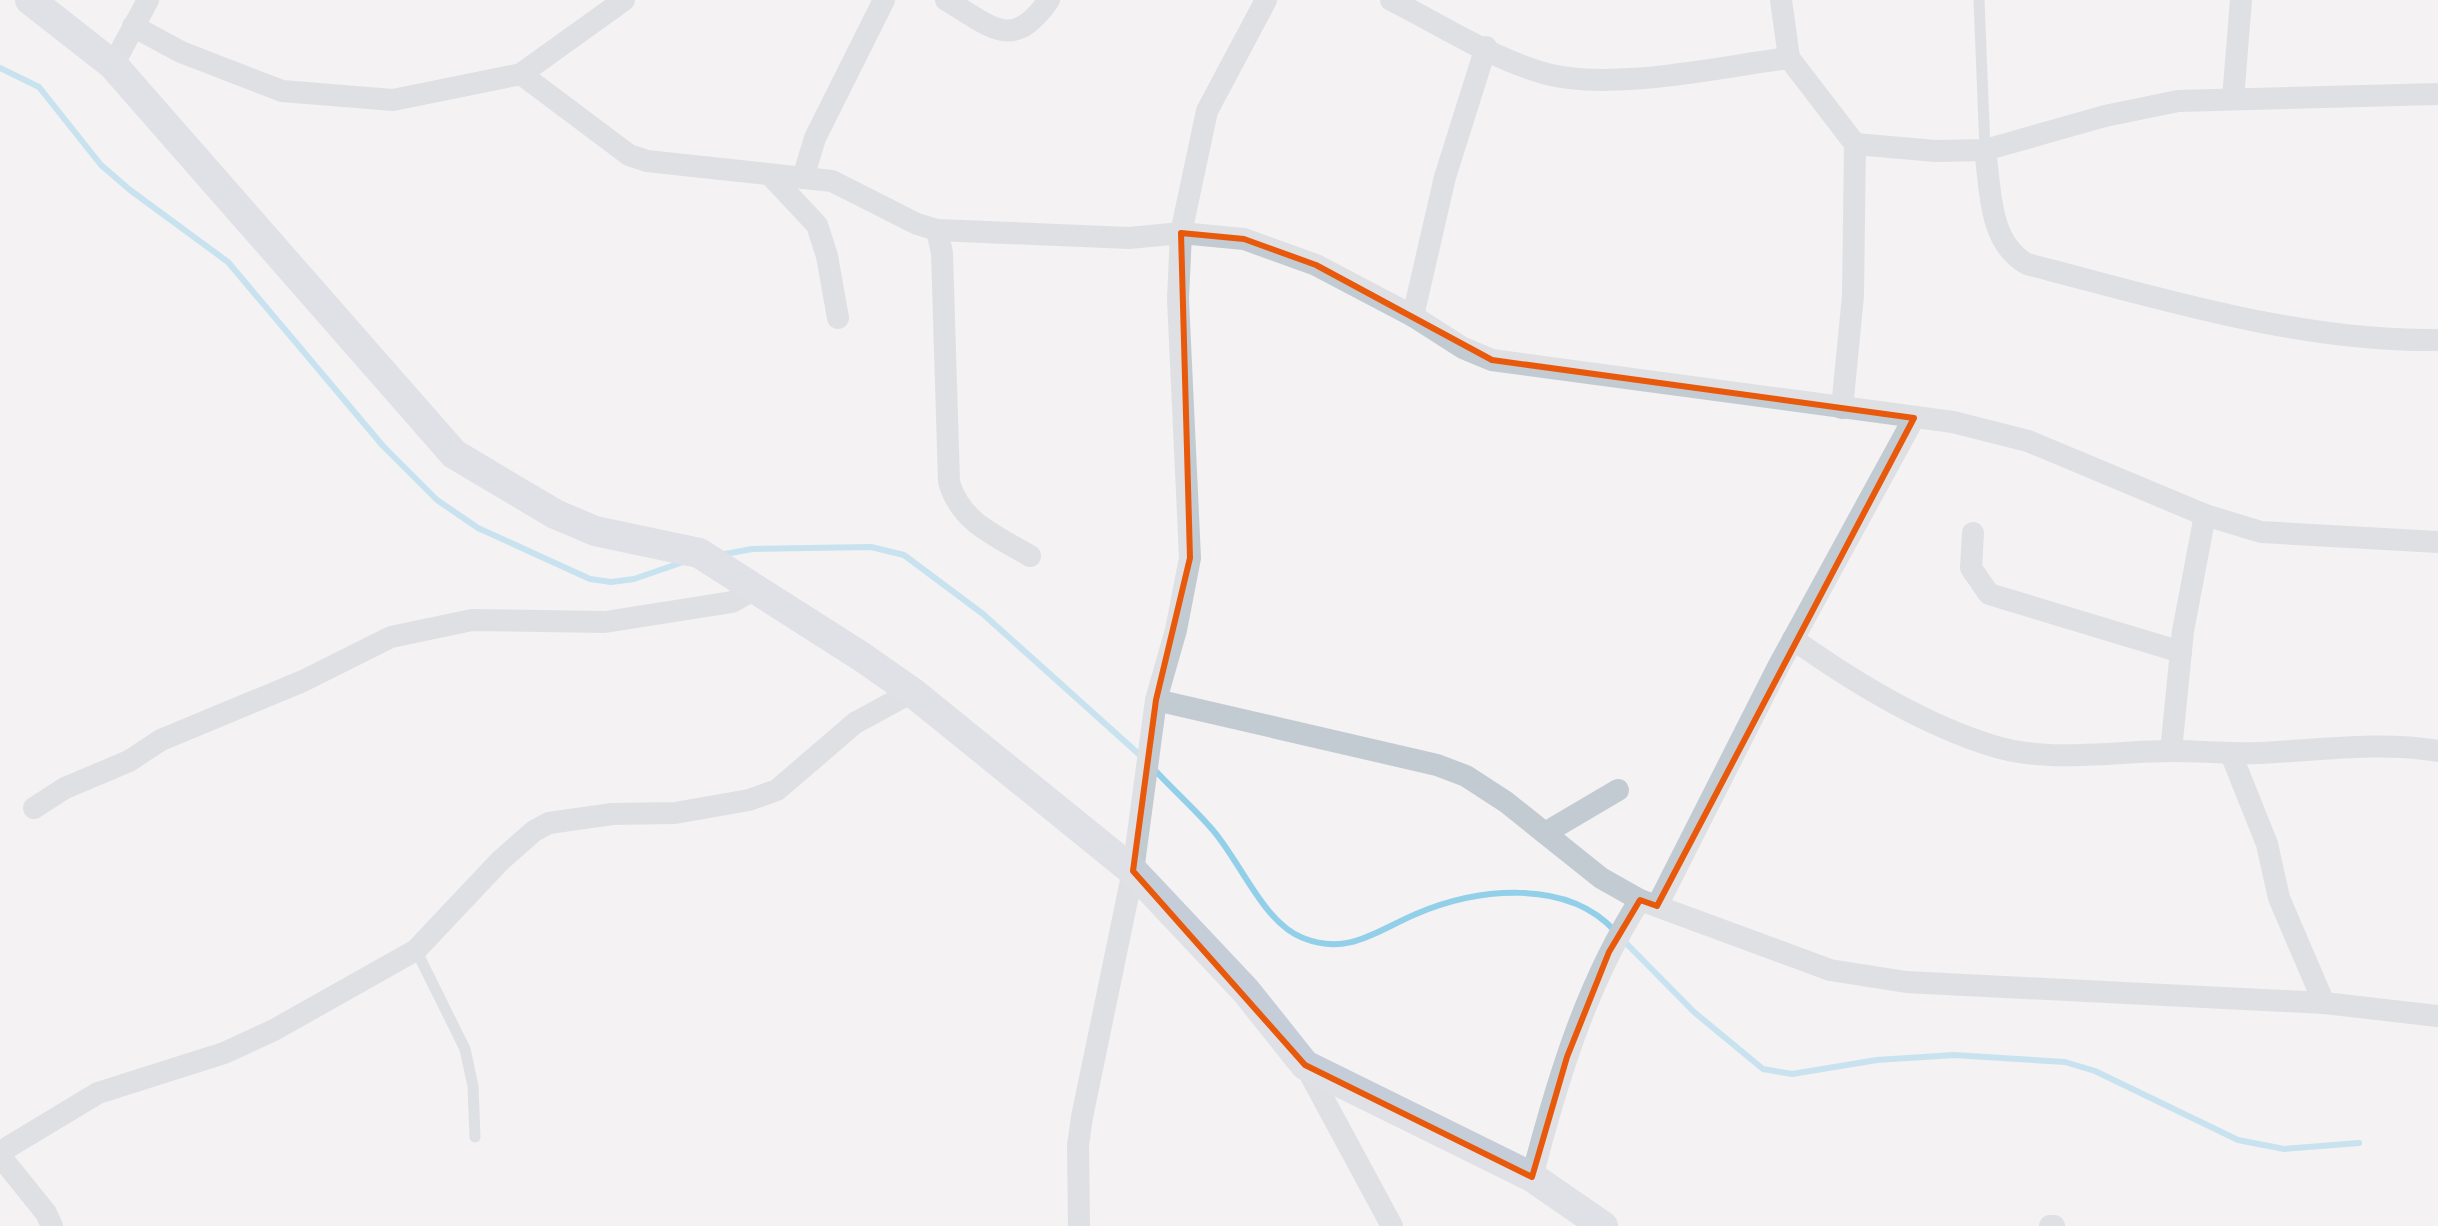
<svg xmlns="http://www.w3.org/2000/svg" width="2438" height="1226" viewBox="0 0 2438 1226" font-family="'DejaVu Sans',sans-serif">
<rect width="100%" height="100%" fill="#f4f2f2"/>
<g fill="none" stroke-linecap="round" stroke-linejoin="round">
<g stroke="#92d0ea" stroke-width="6">
<path d="M 0,68 L 39,87 L 101,165 L 130,190 L 228,262 L 383,446 L 437,500 L 478,528 L 590,579 L 611,582 L 634,579 L 686,561"/>
<path d="M 720,555 L 752,549 L 871,547 L 904,555 L 983,614 L 1141,756"/>
<path d="M 1152,767 C 1171,788 1193,807 1211,828 C 1240,860 1263,923 1303,938 C 1348,956 1376,931 1416,914 C 1477,888 1566,878 1615,931"/>
<path d="M 1622,939 L 1694,1012 L 1763,1069 L 1792,1074 L 1877,1060 L 1954,1055 L 2065,1062 L 2095,1071 L 2238,1140 L 2284,1149 L 2359,1143"/>
</g>
<g stroke="#c3cbd2" stroke-width="11">
<path d="M 1979,0 L 1985,150"/>
<path d="M 416,950 L 465,1049 L 473,1086 L 475,1137"/>
</g>
<g stroke="#c3cbd2" stroke-width="22">
<path d="M 946,0 C 991,26 1012,53 1049,0"/>
<path d="M 1391,0 C 1439,24 1488,56 1540,72 C 1607,93 1718,67 1789,58"/>
<path d="M 1781,0 L 1789,58 L 1855,144 L 1853,296 L 1842,408"/>
<path d="M 133,26 L 181,52 L 282,91 L 393,100 L 521,74 L 624,0"/>
<path d="M 113,65 L 148,0"/>
<path d="M 521,74 L 629,155 L 647,161 L 832,181 L 917,224 L 937,230 L 1129,238 L 1181,233 L 1244,239 L 1316,265 L 1413,316 L 1463,348 L 1492,360 L 1953,422 L 2028,441 L 2205,515 L 2261,532 L 2438,542"/>
<path d="M 2233,99 L 2241,0"/>
<path d="M 1855,144 L 1936,151 L 1985,150 L 2105,116 L 2178,101 L 2438,94"/>
<path d="M 1985,150 C 1991,190 1988,242 2027,264 C 2160,298 2299,342 2438,340"/>
<path d="M 772,177 L 817,225 L 827,256 L 838,318"/>
<path d="M 803,178 L 815,138 L 884,0"/>
<path d="M 937,230 L 942,253 L 949,482 C 961,523 995,535 1030,556"/>
<path d="M 1413,316 L 1445,177 L 1486,47"/>
<path d="M 1973,533 L 1971,568 L 1989,594 L 2181,652"/>
<path d="M 1793,639 C 1852,681 1920,723 1990,745 C 2048,764 2111,751 2171,751 C 2202,751 2232,754 2262,753 C 2319,750 2382,741 2438,751"/>
<path d="M 1156,700 L 1437,765 L 1466,776 L 1506,802 L 1601,878 L 1640,900 L 1830,970 L 1906,982 L 2324,1003 L 2438,1016"/>
<path d="M 2171,751 L 2183,631 L 2205,515"/>
<path d="M 2231,754 L 2267,844 L 2279,898 L 2324,1003"/>
<path d="M 34,808 L 65,788 L 129,761 L 161,740 L 303,681 L 391,637 L 472,620 L 605,622 L 732,602 L 755,589"/>
<path d="M 1545,833 L 1618,790"/>
<path d="M 1657,906 L 1779,665 L 1914,418"/>
<path d="M 1305,1065 L 1392,1226"/>
<path d="M 0,1152 L 98,1093 L 224,1053 L 274,1030 L 416,950 L 500,861 L 534,831 L 549,823 L 612,814 L 675,813 L 749,800 L 777,790 L 855,723 L 912,692"/>
<path d="M 0,1156 L 46,1213 L 52,1226"/>
<path d="M 1532,1177 C 1557,1081 1586,984 1640,900"/>
<path d="M 1079,1226 L 1078,1145 L 1082,1117 L 1133,871 L 1156,700 L 1176,630 L 1190,558 L 1178,299 L 1181,233 L 1207,111 L 1266,0"/>
<path d="M 2050,1226 L 2054,1226"/>
</g>
<path stroke="#c5cdd9" stroke-width="30" d="M 30,0 L 113,65 L 454,454 L 555,514 L 595,531 L 699,553 L 862,657 L 912,692 L 1133,871 L 1246,991 L 1305,1065 L 1532,1177 L 1603,1226"/>
</g>
<path d="M0 0H2438V1226H0ZM 1181,233 L 1244,239 L 1316,265 L 1492,360 L 1914,418 L 1657,906 L 1640,900 L 1609,952 L 1567,1057 L 1532,1177 L 1305,1065 L 1133,871 L 1156,700 L 1190,558 Z" fill="#f4f2f2" fill-opacity=".55" fill-rule="evenodd"/>
<path fill="none" stroke="#e8590c" stroke-width="6" stroke-linejoin="round" d="M 1181,233 L 1244,239 L 1316,265 L 1492,360 L 1914,418 L 1657,906 L 1640,900 L 1609,952 L 1567,1057 L 1532,1177 L 1305,1065 L 1133,871 L 1156,700 L 1190,558 Z"/>
</svg>
